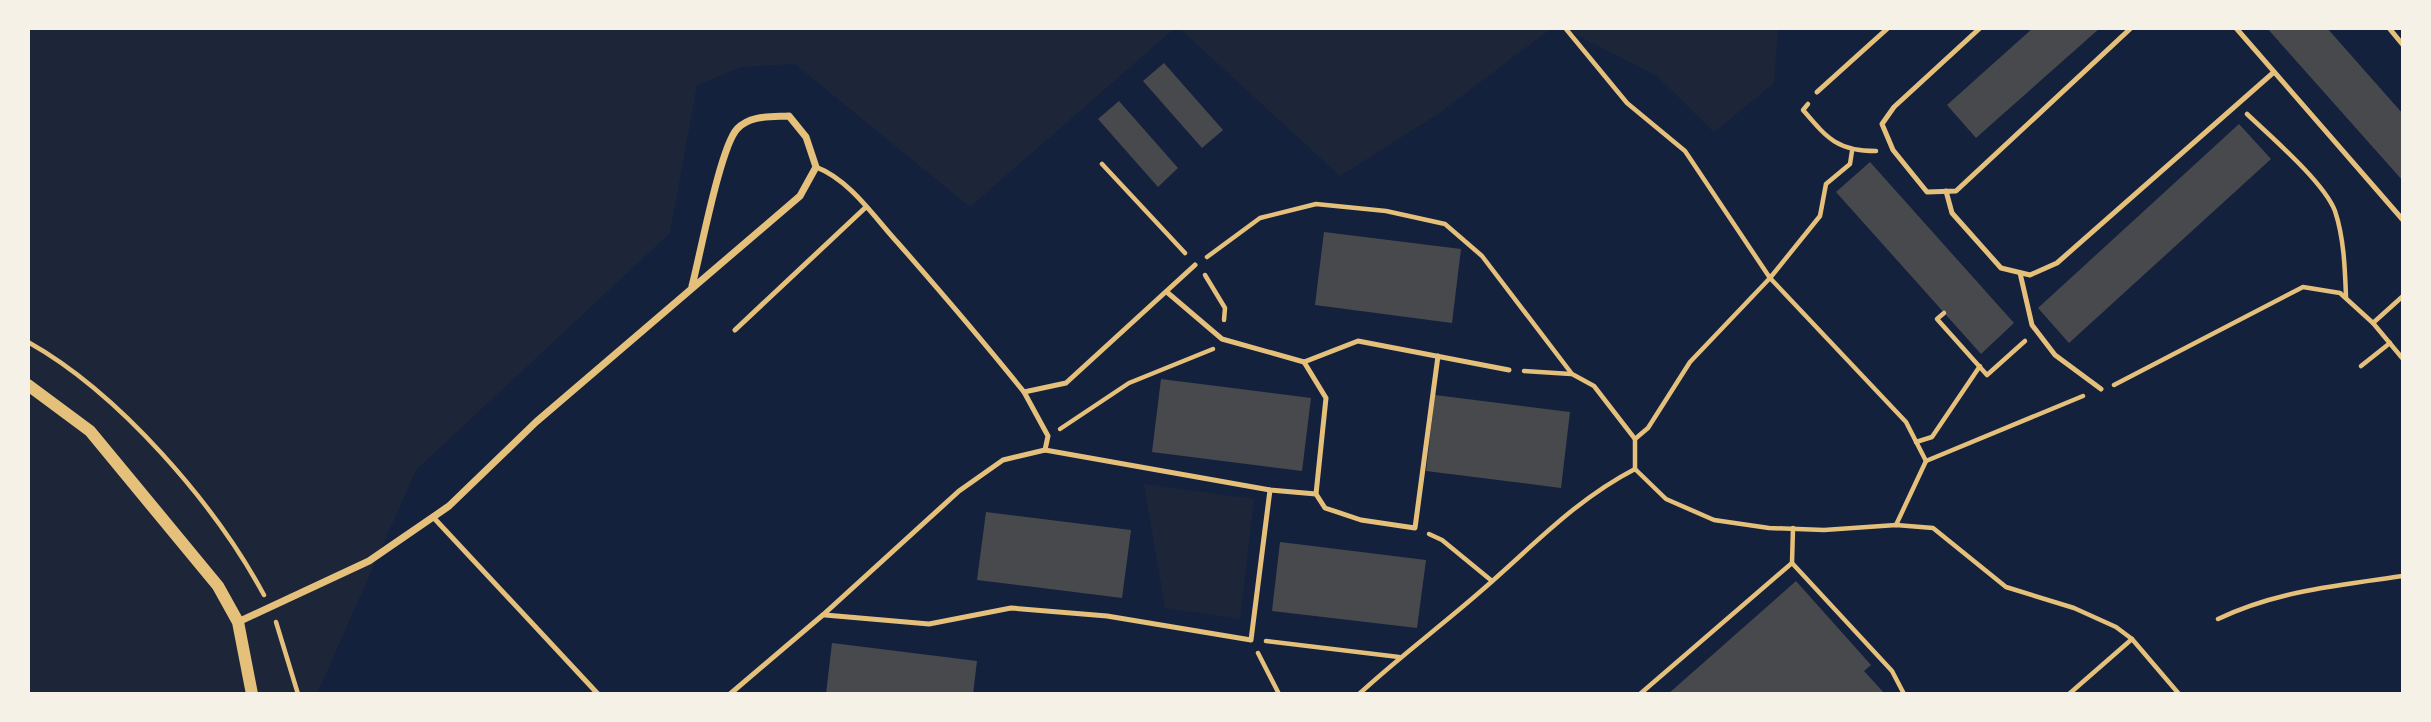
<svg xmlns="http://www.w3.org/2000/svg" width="2431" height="722" viewBox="0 0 2431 722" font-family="Raleway,sans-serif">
<rect width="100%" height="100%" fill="#14213d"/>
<g fill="#1d2539">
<path d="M 28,28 L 1175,28 L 970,207 L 795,64 L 741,67 L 697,85 L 670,233 L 416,470 L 317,694 L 28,694 Z"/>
<path d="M 1179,28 L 1552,28 L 1438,114 L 1340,176 Z"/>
<path d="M 1563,28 L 1778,28 L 1774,83 L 1714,132 L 1657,76 Z"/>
<path d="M 1144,484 L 1254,499 L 1240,619 L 1165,608 Z"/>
</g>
<g fill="#48494c">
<path d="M 2033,28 L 2100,28 L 1976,138 L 1947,105 Z"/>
<path d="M 2267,28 L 2327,28 L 2403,114 L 2403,181 Z"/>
<path d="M 1164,63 L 1223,130 L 1202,148 L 1143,81 Z"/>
<path d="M 1119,101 L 1178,168 L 1158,187 L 1098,119 Z"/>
<path d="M 2239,124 L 2271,159 L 2069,343 L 2038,308 Z"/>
<path d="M 1870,162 L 2014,323 L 1981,354 L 1836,192 Z"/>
<path d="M 1324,232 L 1461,249 L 1452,323 L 1315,305 Z"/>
<path d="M 1161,379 L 1311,398 L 1302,471 L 1152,452 Z"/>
<path d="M 1435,395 L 1570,412 L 1561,488 L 1426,471 Z"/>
<path d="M 986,512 L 1131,530 L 1122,598 L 977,580 Z"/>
<path d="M 1280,542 L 1426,560 L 1417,628 L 1272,611 Z"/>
<path d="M 1796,581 L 1871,665 L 1864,671 L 1885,694 L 1668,694 Z"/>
<path d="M 832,643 L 977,661 L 973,694 L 826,694 Z"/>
</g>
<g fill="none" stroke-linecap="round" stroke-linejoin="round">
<g stroke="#e5c07b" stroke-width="4.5">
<path d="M 1566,29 L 1627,103 L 1685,151 L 1770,278 L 1820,216 L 1826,184 L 1850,164 L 1852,151"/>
<path d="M 1808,104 L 1803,110 C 1827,138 1837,151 1876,151"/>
<path d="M 2247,114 C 2270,136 2324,182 2335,211 C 2344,238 2345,269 2346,297"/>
<path d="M 1102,164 L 1185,253"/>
<path d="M 1207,257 L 1260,218 L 1316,204 L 1386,211 L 1445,224 L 1482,256 L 1572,374 L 1594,386 L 1635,439 L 1635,469"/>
<path d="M 1205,275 L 1225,308 L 1224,320"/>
<path d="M 1944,313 L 1937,319 L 1987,375 L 2025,341"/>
<path d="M 2373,323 L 2403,359"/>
<path d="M 28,342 C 119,393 215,504 264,595"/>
<path d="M 2361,366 L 2390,343"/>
<path d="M 1524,371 L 1571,374"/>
<path d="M 2114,385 L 2303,287 L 2340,293 L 2373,323 L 2403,296"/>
<path d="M 1060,429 L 1129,383 L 1213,349"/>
<path d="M 1635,439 L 1648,428 L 1690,362 L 1770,278 L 1906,422 L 1926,461"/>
<path d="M 1916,442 L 1932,437 L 1980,366"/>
<path d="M 1896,525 L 1926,461 L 2083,396"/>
<path d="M 1793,528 L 1792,563 L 1892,671 L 1904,694"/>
<path d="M 1429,534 L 1442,540 L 1492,581"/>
<path d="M 2218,619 C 2276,591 2340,585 2403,576"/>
<path d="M 276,622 L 298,694"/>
<path d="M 1266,641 L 1399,657"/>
<path d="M 1258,653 L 1279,694"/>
<path d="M 1359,694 C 1398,658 1441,626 1481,591 C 1532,547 1575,500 1635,469 L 1666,499 L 1714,520 L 1769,528 L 1824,530 L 1896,525 L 1933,528 L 2006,587 L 2074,608 L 2116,627 L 2132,639 L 2179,694"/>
<path d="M 1640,694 L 1792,563"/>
<path d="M 2069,694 L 2132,639"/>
</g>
<g stroke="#e5c07b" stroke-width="5">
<path d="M 1980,28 L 1894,107 L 1882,124 L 1893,150 L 1927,192 L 1956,191 L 2131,28"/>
<path d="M 2236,28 L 2403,220"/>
<path d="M 2389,28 L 2403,45"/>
<path d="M 1817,92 L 1888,28"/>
<path d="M 816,167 C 850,180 874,217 898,243 C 941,292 983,341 1024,392 L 1066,383 L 1195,265"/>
<path d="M 1946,191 L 1952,213 L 2001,268 L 2030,275 L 2057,263 L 2274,72"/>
<path d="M 2020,273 L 2032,325 L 2055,355 L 2101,389"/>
<path d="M 1168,293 L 1222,339 L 1304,362 L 1358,341 L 1509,370"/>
<path d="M 735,330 L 866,207"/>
<path d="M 1024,392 L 1048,436 L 1045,450"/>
<path d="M 1316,494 L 1325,508 L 1361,520 L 1415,528 L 1438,356"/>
<path d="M 433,517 L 598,694"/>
<path d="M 825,615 L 929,624 L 1011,608 L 1107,616 L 1251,640 L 1270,490"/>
<path d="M 730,694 L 824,614 L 959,491 L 1003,460 L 1045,450 L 1270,490 L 1316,494 L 1326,398 L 1304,362"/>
</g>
<path stroke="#e5c07b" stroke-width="7" d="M 238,622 L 369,561 L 449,506 L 536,422 L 800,196 L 816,167 L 806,137 L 789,116 C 771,117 750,115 737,129 C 720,148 700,256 692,286"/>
<path stroke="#e5c07b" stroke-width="12" d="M 28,385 L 90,431 L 218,586 L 238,622 L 252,694"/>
</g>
<rect width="2431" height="722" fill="none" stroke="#f6f1e7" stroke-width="60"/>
</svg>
